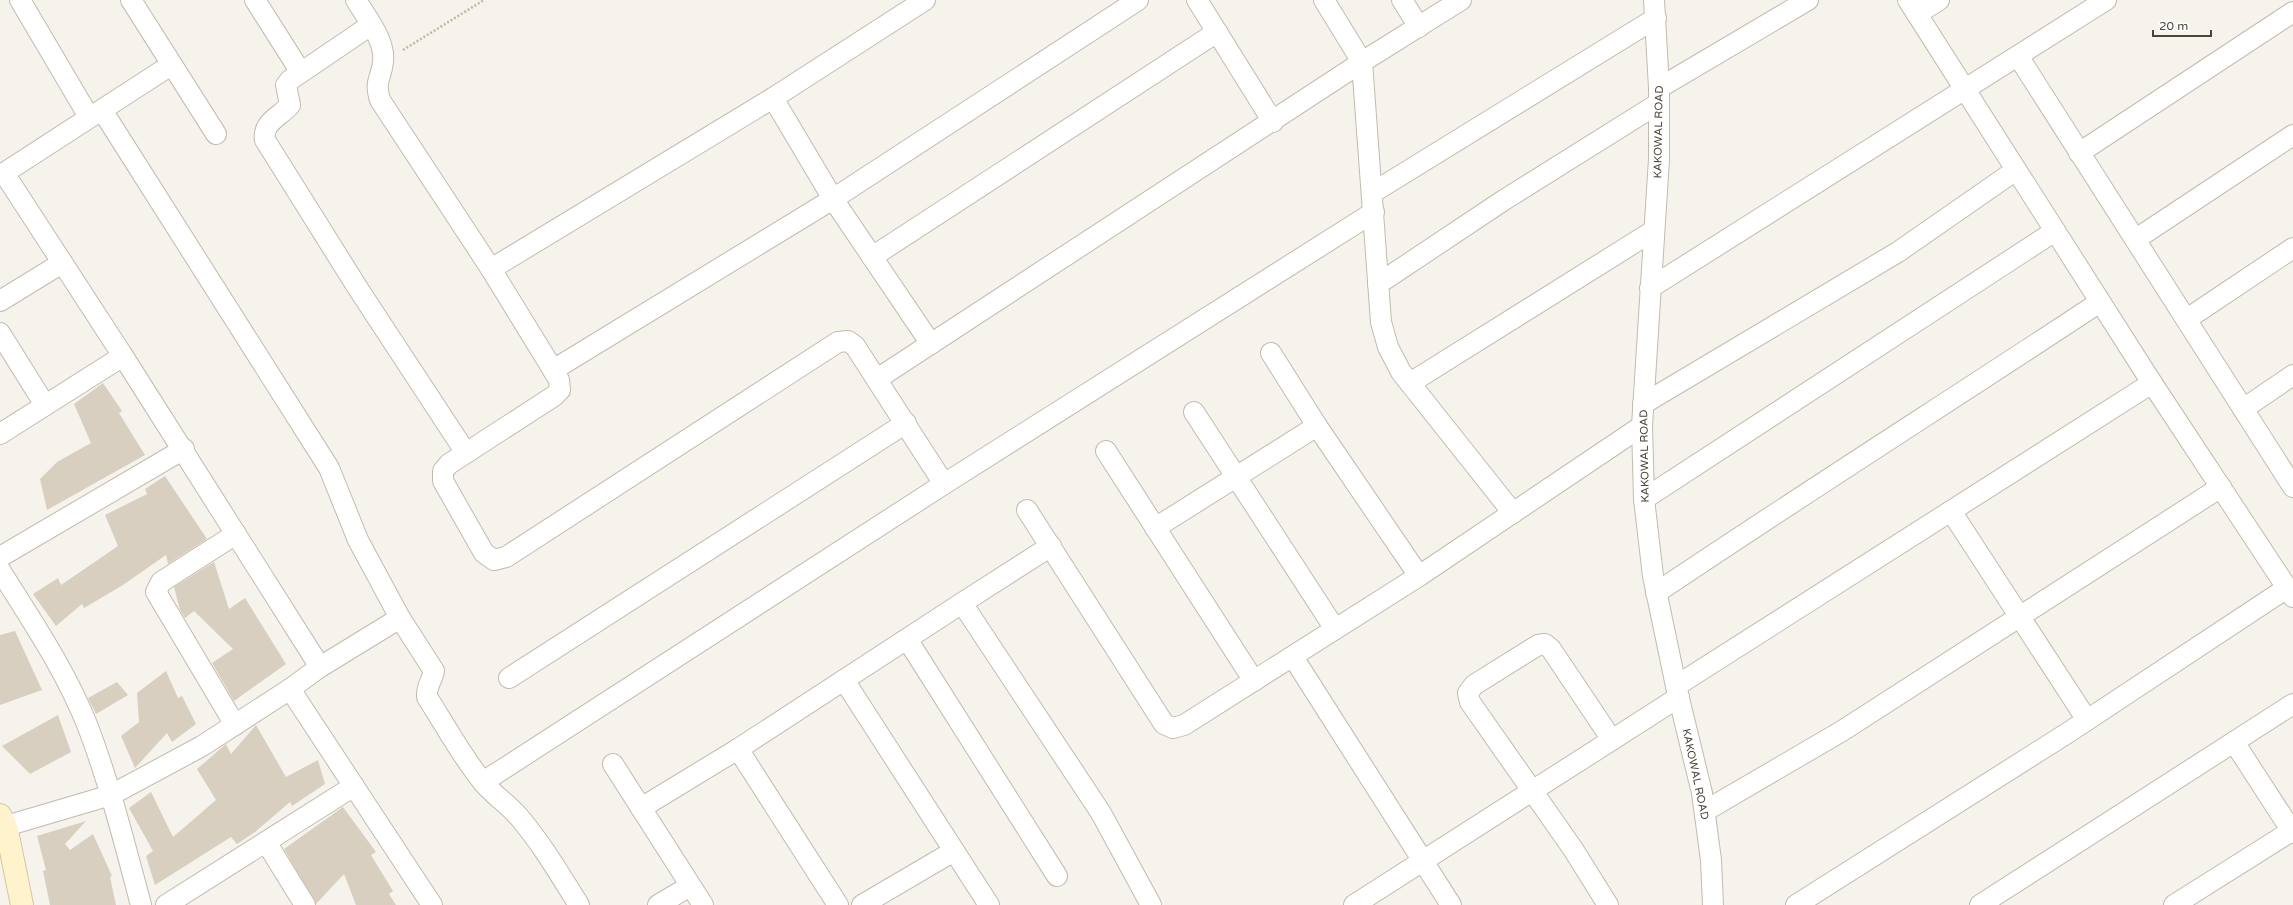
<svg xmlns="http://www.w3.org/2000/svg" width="2293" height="905" viewBox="0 0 2293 905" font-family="'Varela Round',sans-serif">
<rect width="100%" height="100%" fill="#f6f3ec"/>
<g fill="#d8cfc1">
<path d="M 103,383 L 122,411 L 119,413 L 145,455 L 47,510 L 40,479 L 57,462 L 91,443 L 74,404 Z"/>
<path d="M 165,476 L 207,539 L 168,564 L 166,555 L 123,585 L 84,608 L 82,604 L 56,626 L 33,594 L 58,578 L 61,585 L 118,546 L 105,515 L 147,494 L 145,489 Z"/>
<path d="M 214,562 L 229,609 L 245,598 L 286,664 L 234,701 L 212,663 L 233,649 L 194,611 L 185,618 L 180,610 L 174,587 Z"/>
<path d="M 15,631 L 42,690 L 0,705 L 0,635 Z"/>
<path d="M 166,671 L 178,698 L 182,696 L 196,724 L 172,742 L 167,733 L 135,768 L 121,736 L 139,722 L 137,693 Z"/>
<path d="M 117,682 L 128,695 L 96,714 L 88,698 Z"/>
<path d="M 58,715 L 71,752 L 30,774 L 2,746 Z"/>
<path d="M 256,725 L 286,777 L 318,760 L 325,784 L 292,806 L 290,802 L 255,832 L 237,844 L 231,837 L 155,885 L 146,856 L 153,851 L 129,808 L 151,792 L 173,837 L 216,800 L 197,769 L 226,744 L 231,754 Z"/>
<path d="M 343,807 L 376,852 L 371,855 L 393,891 L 389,894 L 396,905 L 356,905 L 344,874 L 316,904 L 284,849 Z"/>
<path d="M 86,821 L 65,844 L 70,850 L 93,834 L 112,876 L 110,877 L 116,905 L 50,905 L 43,871 L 46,870 L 37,836 Z"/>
</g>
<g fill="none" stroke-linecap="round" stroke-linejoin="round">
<g stroke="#c2bbae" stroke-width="22">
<g id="street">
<path d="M 20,0 L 89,117"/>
<path d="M 131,0 L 216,134"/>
<path d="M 255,0 L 300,71"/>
<path d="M 356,0 C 366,17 386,41 383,62 C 381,80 374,80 380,100 L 491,269 L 553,370 L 833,199 L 1138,0"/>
<path d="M 1197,0 L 1273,122"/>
<path d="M 1324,0 L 1362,62 L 1381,322 L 1388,347 L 1401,372 L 1513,513"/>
<path d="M 1402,0 L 1419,27"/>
<path d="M 1654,0 L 1659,88 L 1659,159 L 1642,426 L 1644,499 L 1653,576 L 1676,686 L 1702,793 L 1711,860 L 1713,905"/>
<path d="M 1908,0 L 2152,383 L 2293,597"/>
<path d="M 1917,14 L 1939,0"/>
<path d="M 371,25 L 290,80 L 286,85 L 290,105 C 280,117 262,122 265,140 L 359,290 L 466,453"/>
<path d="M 2018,56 L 2293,487"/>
<path d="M 1659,88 L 1808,0"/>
<path d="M 773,98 L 833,199 L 931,344"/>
<path d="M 102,110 L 329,468 L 358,540 L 400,618"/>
<path d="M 2079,153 L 2293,12"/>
<path d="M 1372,193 L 1656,18"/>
<path d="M 2136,239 L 2293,135"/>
<path d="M 872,257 L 1217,32"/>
<path d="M 491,269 L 773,98 L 925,0"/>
<path d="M 1378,284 L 1504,200 L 1659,103"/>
<path d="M 1650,288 L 2106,0"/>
<path d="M 0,301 L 62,263"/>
<path d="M 2187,319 L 2293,248"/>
<path d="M 0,333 L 45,405"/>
<path d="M 1271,353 L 1317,426 L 1419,576"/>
<path d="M 123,356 L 320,667"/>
<path d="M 877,379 L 1362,62 L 1461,0"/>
<path d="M 1410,383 L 1653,231"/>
<path d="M 1643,404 L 1898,252 L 2016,170"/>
<path d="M 2243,409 L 2293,375"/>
<path d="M 1194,412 L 1335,629"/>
<path d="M 0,434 L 123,356 L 4,173 L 171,65"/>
<path d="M 1106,451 L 1254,681"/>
<path d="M 944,484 L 1374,212"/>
<path d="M 1644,499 L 2055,231"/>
<path d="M 1027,510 L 1164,724 L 1173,728 L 1184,725 L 1419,576 L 1642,426"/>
<path d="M 1951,511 L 2087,720"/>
<path d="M 1155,528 L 1317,426"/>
<path d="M 0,557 L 184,449"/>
<path d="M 0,570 C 32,621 66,671 88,727 C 110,785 125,845 141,905"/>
<path d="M 1656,593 C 1803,494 1953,399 2100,302"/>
<path d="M 962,603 L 1051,546"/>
<path d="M 907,639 L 1057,876"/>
<path d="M 1293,657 L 1451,905"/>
<path d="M 509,678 L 906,423"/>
<path d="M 844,680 L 989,905"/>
<path d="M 1676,686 L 2152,383"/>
<path d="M 290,689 L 320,667 L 400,618 L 434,671 C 432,681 426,686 427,697 C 445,725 461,755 482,781 C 493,795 508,804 519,817 C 542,844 560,875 579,905"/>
<path d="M 235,725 L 156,592 L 161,582 L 236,534"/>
<path d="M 2234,742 L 2293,833"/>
<path d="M 613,764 L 703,905"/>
<path d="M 483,782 L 944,484 L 855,346 L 848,341 L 838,342 L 506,557 L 494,560 L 484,553 L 443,481 L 443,471 L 449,464 L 554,396 L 560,390 L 559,380 L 553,370"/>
<path d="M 641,808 L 738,749"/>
<path d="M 1705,811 L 1842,731 L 2221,487"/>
<path d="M 6,826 L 111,795 L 202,746 L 290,689 L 432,905"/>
<path d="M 266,842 L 305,905"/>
<path d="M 166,905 L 354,786"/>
<path d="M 658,905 L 690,886"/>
<path d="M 838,905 L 738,749 L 962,603 L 1101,813 L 1151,905"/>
<path d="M 862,905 L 954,851"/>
<path d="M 1354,905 L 1679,697"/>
<path d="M 1608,905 L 1573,849 L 1470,702 L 1468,693 L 1474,685 L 1538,645 L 1545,644 L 1551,649 L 1612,740"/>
<path d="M 1796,905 L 2069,732 L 2287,588"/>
<path d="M 1980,905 L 2293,704"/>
<path d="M 2174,905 L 2293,830"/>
</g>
</g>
<g stroke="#d6c79b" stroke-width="24">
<path id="secondary" d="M 0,815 L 6,826 L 22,905"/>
</g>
<path stroke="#c4b79f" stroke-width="2.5" stroke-dasharray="2 2" stroke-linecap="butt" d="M 403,50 L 484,0"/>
<use href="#street" stroke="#fff" stroke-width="20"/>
<use href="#secondary" stroke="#fff3cd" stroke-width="22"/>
</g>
<g text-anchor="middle" stroke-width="3" stroke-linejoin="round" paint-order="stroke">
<g font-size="11" fill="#4b4439" stroke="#fff">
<text transform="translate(1658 132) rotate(-89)" y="4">KAKOWAL ROAD</text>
<text transform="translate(1644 456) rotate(-91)" y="4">KAKOWAL ROAD</text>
<text transform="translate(1696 774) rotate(78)" y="4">KAKOWAL ROAD</text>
</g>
</g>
<path d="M2153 30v6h58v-6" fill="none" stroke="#4b4439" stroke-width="2"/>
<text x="2159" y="30" font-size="12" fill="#4b4439" stroke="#ffffff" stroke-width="3" paint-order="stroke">20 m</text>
</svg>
